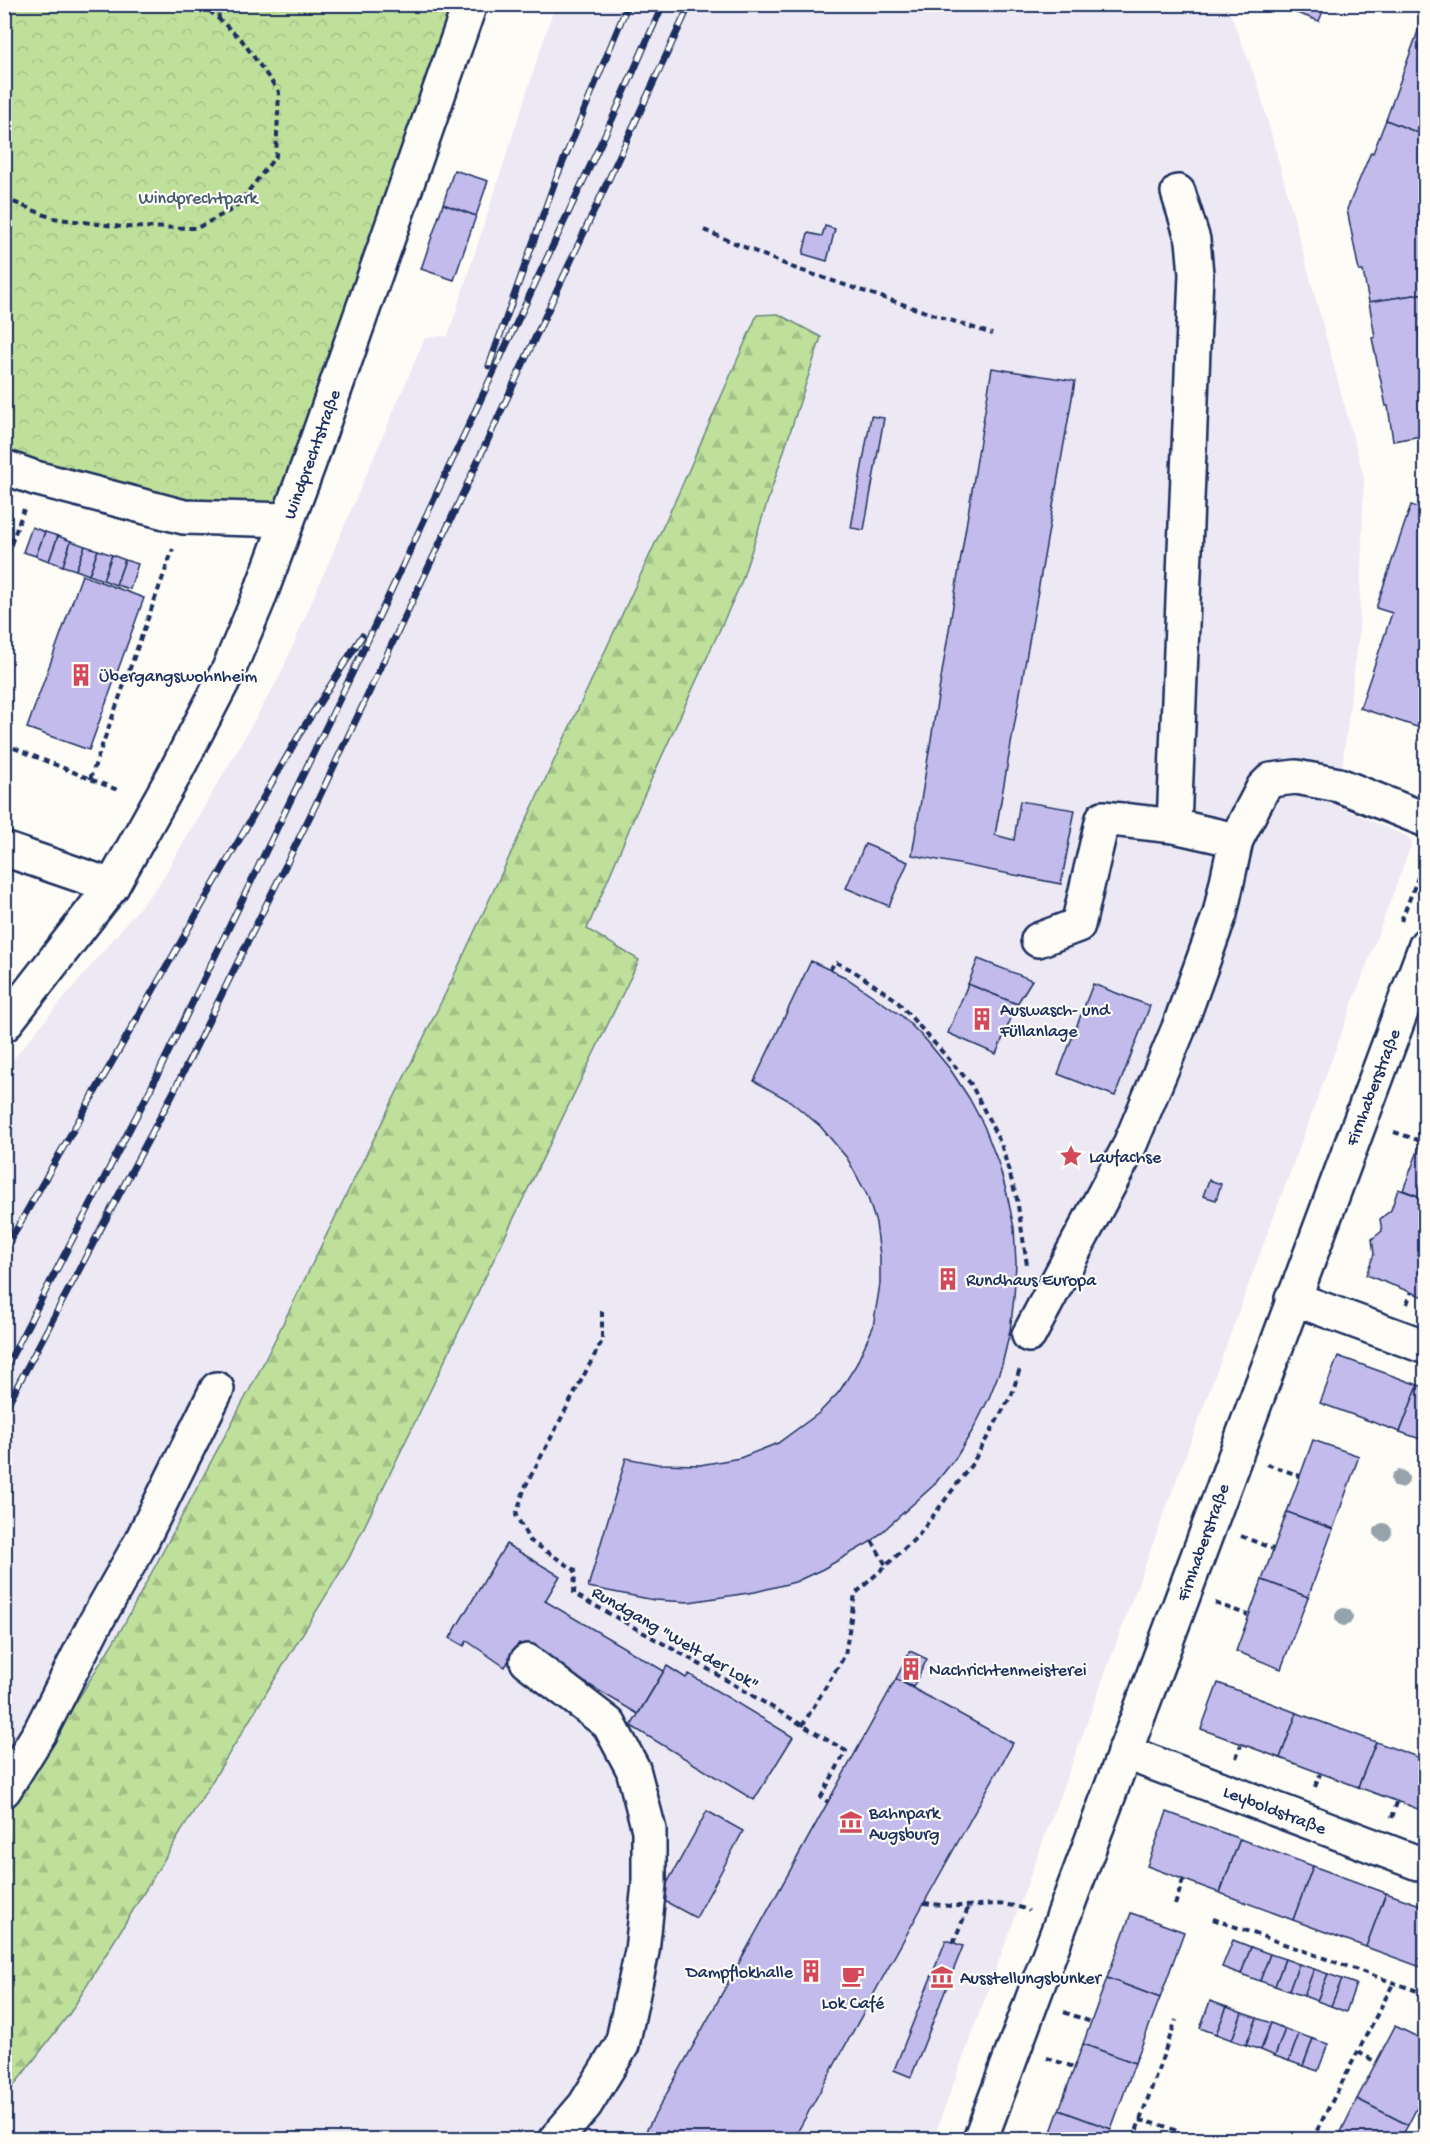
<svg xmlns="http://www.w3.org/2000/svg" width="1430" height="2144" viewBox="0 0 1430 2144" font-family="'Gochi Hand',sans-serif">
<defs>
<pattern id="forest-firs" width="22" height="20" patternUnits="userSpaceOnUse" patternTransform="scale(1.5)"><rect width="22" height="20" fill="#bee09a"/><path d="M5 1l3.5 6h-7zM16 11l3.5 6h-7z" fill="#a3c087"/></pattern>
<pattern id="park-crowns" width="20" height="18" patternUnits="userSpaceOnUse" patternTransform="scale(1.5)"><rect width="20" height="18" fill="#bee09a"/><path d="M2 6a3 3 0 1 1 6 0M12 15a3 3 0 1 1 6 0" fill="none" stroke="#a3c087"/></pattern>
</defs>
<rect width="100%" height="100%" fill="#fdfcf7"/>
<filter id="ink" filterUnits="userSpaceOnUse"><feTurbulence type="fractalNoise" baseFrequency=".0167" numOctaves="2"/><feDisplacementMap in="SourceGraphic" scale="12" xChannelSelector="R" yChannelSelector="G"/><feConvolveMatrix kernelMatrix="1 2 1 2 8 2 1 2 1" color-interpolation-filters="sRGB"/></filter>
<g filter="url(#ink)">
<path fill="#ece8f4" d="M 555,5 L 1227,5 L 1258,85 L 1364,478 L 1359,633 L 1337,806 L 1408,837 L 1412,842 L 933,2139 L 5,2140 L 5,1069 L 160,883 L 279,678 L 425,338 L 448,336 Z"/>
<path fill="url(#forest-firs)" stroke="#6c887c" stroke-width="1.5" d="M 778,314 L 821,337 L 741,583 L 636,813 L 587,929 L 639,960 L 349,1558 L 70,2013 L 5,2097 L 4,1819 L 122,1628 L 260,1370 L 451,982 L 680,490 L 757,315 Z"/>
<path fill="url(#park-crowns)" stroke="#6c887c" stroke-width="1.5" d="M 5,5 L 470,5 L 287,520 L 5,467 Z"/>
<g fill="#c3bbec" stroke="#1b2f5e" stroke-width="1.5">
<path d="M 1285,4 L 1326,4 L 1319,21 L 1283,8 Z"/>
<path d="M 1426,19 L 1426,136 L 1386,120 L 1421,23 L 1424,24 Z"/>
<path d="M 1386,120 L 1426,136 L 1426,228 L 1423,228 L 1426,244 L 1426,293 L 1369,302 L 1363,271 L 1359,271 L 1347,209 L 1371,152 L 1373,153 Z"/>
<path d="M 454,170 L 488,181 L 476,216 L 443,204 Z"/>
<path d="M 443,204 L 476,216 L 454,280 L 421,269 Z"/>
<path d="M 825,226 L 835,229 L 827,261 L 803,254 L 808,233 L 822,236 Z"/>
<path d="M 1426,293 L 1426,435 L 1393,441 L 1388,406 L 1386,406 L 1372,338 L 1375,337 L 1369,302 Z"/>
<path d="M 992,368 L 1075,381 L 995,835 L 1014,840 L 1020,801 L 1075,810 L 1061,884 L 912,855 Z"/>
<path d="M 871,416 L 884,418 L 864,530 L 851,528 Z"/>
<path d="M 1411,505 L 1426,510 L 1426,730 L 1360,708 L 1392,613 L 1376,608 Z"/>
<path d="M 32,527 L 45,532 L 36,556 L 23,552 Z"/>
<path d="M 45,532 L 58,536 L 49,561 L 36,556 Z"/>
<path d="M 58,536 L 71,541 L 63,566 L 49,561 Z"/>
<path d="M 71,541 L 85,546 L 76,570 L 63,566 Z"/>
<path d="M 85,546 L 98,550 L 89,575 L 76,570 Z"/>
<path d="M 98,550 L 112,555 L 103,580 L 89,575 Z"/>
<path d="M 112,555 L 125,560 L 116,585 L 103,580 Z"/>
<path d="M 125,560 L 138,564 L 130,589 L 116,585 Z"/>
<path d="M 82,575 L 144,598 L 89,750 L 27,728 Z"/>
<path d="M 865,844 L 908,862 L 889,906 L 846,888 Z"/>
<path d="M 978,959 L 1032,980 L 1017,1004 L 968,984 Z"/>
<path d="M 811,961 L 845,977 L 902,1016 L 927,1041 L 950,1069 L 969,1098 L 984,1126 L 998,1162 L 1007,1194 L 1014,1228 L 1016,1263 L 1014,1297 L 1010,1331 L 1002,1365 L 989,1398 L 974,1428 L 957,1456 L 934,1485 L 872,1541 L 823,1569 L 795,1582 L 755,1592 L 689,1602 L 654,1600 L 588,1587 L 626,1458 L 657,1464 L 700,1465 L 740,1458 L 778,1443 L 819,1413 L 839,1392 L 856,1365 L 873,1327 L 880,1284 L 880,1256 L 876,1223 L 867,1195 L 847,1158 L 820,1126 L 790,1101 L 754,1081 Z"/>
<path d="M 968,984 L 1017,1004 L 996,1054 L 948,1033 Z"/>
<path d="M 1093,984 L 1150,1006 L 1115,1096 L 1058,1074 Z"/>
<path d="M 1426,1130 L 1426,1199 L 1403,1190 Z"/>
<path d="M 1209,1180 L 1221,1184 L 1216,1200 L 1203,1196 Z"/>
<path d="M 1398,1189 L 1426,1199 L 1426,1298 L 1366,1275 L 1374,1254 L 1372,1239 L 1382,1231 L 1380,1219 L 1391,1210 Z"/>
<path d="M 1338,1356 L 1418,1385 L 1400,1432 L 1320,1403 Z"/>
<path d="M 1418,1385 L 1426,1388 L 1426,1441 L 1400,1432 Z"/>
<path d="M 1313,1440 L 1359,1456 L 1333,1529 L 1287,1512 Z"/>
<path d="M 1287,1512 L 1333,1529 L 1308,1597 L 1262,1580 Z"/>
<path d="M 506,1544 L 560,1576 L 545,1601 L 664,1671 L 638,1714 L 519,1643 L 505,1667 L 467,1641 L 464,1646 L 450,1638 Z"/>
<path d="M 1262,1580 L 1308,1597 L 1281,1669 L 1236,1651 Z"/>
<path d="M 910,1651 L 927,1659 L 913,1687 L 896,1679 Z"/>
<path d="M 667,1666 L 686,1678 L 689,1674 L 793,1737 L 754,1800 L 631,1726 Z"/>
<path d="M 896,1679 L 1013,1743 L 924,1903 L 793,2140 L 684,2140 L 667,2131 L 662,2140 L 641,2140 Z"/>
<path d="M 1218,1683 L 1297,1713 L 1280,1758 L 1201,1729 Z"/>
<path d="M 1297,1713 L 1376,1742 L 1358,1787 L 1280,1758 Z"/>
<path d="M 1376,1742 L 1426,1760 L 1426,1812 L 1358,1787 Z"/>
<path d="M 707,1811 L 743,1831 L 696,1918 L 659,1898 Z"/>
<path d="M 1167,1812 L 1240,1839 L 1220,1893 L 1147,1866 Z"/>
<path d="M 1240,1839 L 1313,1866 L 1293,1920 L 1220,1893 Z"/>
<path d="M 1313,1866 L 1386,1893 L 1366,1947 L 1293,1920 Z"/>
<path d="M 1386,1893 L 1426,1907 L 1426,1969 L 1366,1947 Z"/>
<path d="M 1131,1913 L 1184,1932 L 1160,1998 L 1107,1978 Z"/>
<path d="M 946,1940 L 963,1946 L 911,2077 L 894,2070 Z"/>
<path d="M 1233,1940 L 1251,1947 L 1241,1974 L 1222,1967 Z"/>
<path d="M 1251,1947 L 1270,1954 L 1260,1981 L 1241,1974 Z"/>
<path d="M 1270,1954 L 1285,1959 L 1275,1986 L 1260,1981 Z"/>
<path d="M 1285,1959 L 1299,1964 L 1289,1991 L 1275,1986 Z"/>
<path d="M 1299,1964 L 1314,1969 L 1304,1996 L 1289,1991 Z"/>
<path d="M 1314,1969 L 1328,1974 L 1317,2001 L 1304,1996 Z"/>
<path d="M 1328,1974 L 1342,1979 L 1331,2006 L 1317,2001 Z"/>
<path d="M 1107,1978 L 1160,1998 L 1135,2063 L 1083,2044 Z"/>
<path d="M 1342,1979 L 1356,1984 L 1346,2012 L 1331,2006 Z"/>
<path d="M 1210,2001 L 1227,2007 L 1216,2034 L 1200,2028 Z"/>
<path d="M 1227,2007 L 1242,2013 L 1232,2040 L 1216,2034 Z"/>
<path d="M 1242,2013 L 1257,2018 L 1246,2045 L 1232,2040 Z"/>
<path d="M 1257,2018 L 1271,2023 L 1261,2050 L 1246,2045 Z"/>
<path d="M 1271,2023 L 1285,2029 L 1275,2056 L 1261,2050 Z"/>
<path d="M 1395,2026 L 1426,2041 L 1426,2090 L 1408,2125 L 1357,2099 Z"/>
<path d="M 1285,2029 L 1299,2034 L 1289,2061 L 1275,2056 Z"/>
<path d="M 1299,2034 L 1313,2039 L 1303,2066 L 1289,2061 Z"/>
<path d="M 1313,2039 L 1328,2044 L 1318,2071 L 1303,2066 Z"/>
<path d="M 1083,2044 L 1135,2063 L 1111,2129 L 1059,2110 Z"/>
<path d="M 1357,2099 L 1408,2125 L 1400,2140 L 1337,2140 Z"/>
<path d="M 1059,2110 L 1111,2129 L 1107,2140 L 1048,2140 Z"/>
</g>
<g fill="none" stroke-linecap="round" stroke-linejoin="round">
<g stroke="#1b2f5e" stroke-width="38">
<g id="minor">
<path d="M 1178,192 L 1193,240 L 1196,274 L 1174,826 L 1236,840 L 1263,788 L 1271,780 L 1296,777 L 1339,785 L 1426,820"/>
<path d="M 4,467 L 35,478 L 184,517 L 287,520"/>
<path d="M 4,849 L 112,886"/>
<path d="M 1038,940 L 1078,925 L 1103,818 L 1174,826"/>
<path d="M 4,1025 L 112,886 L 174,775 L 229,669 L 258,600 L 309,463 L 470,4"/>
<path d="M 1292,1298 L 1426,1347"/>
<path d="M 1029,1335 L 1128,1149 L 1178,1030 L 1220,914 L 1236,840"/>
<path d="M 527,1661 L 609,1724 L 633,1769 L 649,1830 L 649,1884 L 642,1951 L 622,2045 L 585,2105 L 555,2140"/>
<path d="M 1124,1752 L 1426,1866"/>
<path d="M 4,1790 L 40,1732 L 93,1627 L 140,1544 L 217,1389"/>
<path d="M 980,2140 L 1426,945"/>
</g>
</g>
<g stroke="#1b2f5e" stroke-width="4" stroke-dasharray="6 4.5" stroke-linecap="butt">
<path d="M 218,4 L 219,19"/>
<path d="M 4,198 L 52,218 L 122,227 L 197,228 L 235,208 L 276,156 L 279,92 L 241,39 L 202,4"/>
<path d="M 704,230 L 794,268 L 992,334"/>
<path d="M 4,563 L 24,509"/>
<path d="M 4,744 L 120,791"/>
<path d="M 90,779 L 173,549"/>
<path d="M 1401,921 L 1426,857"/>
<path d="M 830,970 L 835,962 L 852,970 L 895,999 L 971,1084 L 1001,1144 L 1017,1199 L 1027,1265"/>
<path d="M 1394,1132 L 1421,1141"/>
<path d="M 1407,1304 L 1411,1292"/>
<path d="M 602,1311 L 602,1341 L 525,1487 L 516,1515 L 529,1540 L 575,1570 L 574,1594 L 689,1658 L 846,1751 L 821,1797 L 828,1802"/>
<path d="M 1267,1464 L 1300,1476"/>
<path d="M 1241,1536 L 1273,1549"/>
<path d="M 872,1541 L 886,1565"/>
<path d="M 1215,1603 L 1248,1615"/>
<path d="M 802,1726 L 845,1655 L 855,1594 L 918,1536 L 972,1464 L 1012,1394 L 1020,1368"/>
<path d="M 1236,1758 L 1241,1745"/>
<path d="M 1315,1787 L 1320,1774"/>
<path d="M 1392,1818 L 1397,1802"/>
<path d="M 924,1903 C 934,1904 944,1906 953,1906 C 979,1907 1005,1899 1029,1911"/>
<path d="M 1175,1905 L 1183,1880"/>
<path d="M 1213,1919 L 1426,1994"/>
<path d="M 953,1943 L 969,1906"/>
<path d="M 1064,2012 L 1091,2022"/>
<path d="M 1358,2052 L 1376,2062"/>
<path d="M 1047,2058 L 1074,2067"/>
<path d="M 1140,2120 C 1155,2124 1178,2127 1188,2140"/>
<path d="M 1020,2133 L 1039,2140"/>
<path d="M 1133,2140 L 1176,2020"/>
<path d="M 1312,2140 L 1394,1982"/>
</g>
<use href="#minor" stroke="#fdfcf7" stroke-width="33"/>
<g stroke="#1b2f5e" stroke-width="7">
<g id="rail">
<path d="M 489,366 L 554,184 L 628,4"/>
<path d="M 4,1251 L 302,730 L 362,636"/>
<path d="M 4,1371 L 152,1086 L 358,661 L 616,111 L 663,4"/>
<path d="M 4,1411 L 173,1093 L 316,804 L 439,545 L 690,4"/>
</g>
</g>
<use href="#rail" stroke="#fdfcf7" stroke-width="4.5" stroke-dasharray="14" stroke-linecap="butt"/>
</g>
<g fill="#97a3ab">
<circle cx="1400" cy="1479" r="9"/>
<circle cx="1383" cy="1532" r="9"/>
<circle cx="1344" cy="1617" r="9"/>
</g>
</g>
<defs>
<g id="building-bare" transform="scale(1.8)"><path d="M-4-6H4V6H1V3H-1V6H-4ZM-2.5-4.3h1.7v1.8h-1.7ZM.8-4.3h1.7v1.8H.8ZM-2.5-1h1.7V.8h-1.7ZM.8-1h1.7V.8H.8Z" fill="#d1495b" stroke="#fdfcf7" stroke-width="2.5" paint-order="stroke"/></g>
<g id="sight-bare" transform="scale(1.8)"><path d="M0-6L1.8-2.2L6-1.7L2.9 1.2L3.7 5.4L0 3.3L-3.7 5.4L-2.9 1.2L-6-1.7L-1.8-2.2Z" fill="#d1495b" stroke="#fdfcf7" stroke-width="2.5" paint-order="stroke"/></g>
<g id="museum-bare" transform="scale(1.8)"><path d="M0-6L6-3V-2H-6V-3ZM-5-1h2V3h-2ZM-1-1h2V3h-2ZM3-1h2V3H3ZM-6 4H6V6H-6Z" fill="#d1495b" stroke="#fdfcf7" stroke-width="2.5" paint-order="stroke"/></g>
<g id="cafe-bare" transform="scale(1.8)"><path d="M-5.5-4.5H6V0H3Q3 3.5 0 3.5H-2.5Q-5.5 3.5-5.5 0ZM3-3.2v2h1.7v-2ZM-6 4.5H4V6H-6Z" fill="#d1495b" stroke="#fdfcf7" stroke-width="2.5" paint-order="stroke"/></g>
</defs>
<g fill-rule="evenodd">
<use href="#building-bare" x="81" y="675"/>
<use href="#building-bare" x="982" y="1019"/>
<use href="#sight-bare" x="1071" y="1156"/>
<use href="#building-bare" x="948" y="1279"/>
<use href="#building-bare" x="911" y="1669"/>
<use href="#museum-bare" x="851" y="1822"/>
<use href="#building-bare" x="811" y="1971"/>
<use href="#cafe-bare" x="853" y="1976"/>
<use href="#museum-bare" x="942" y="1977"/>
</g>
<g text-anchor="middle" stroke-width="4.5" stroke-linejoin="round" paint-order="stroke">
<g font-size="18" fill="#445b6d" stroke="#fdfcf7">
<text x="198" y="203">Windprechtpark</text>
</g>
<g font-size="18" fill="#1b2f5e" stroke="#fdfcf7">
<text transform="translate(311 454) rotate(-70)" y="6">Windprechtstraße</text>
<text transform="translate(1372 1087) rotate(-69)" y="6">Firnhaberstraße</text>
<text transform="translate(1202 1542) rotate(-70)" y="6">Firnhaberstraße</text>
<text transform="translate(676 1637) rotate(30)" y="6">Rundgang "Welt der Lok"</text>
<text transform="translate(1275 1809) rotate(21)" y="6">Leyboldstraße</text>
</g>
<g font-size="18" fill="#1b2f5e" stroke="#fdfcf7" text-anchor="start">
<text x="99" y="681">Übergangswohnheim</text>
<text x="1000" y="1015">Auswasch- und<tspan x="1000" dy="21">Füllanlage</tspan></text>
<text x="1089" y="1162">Laufachse</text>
<text x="966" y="1285">Rundhaus Europa</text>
<text x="929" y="1675">Nachrichtenmeisterei</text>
<text x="869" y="1818">Bahnpark<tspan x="869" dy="21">Augsburg</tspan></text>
<text x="793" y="1977" text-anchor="end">Dampflokhalle</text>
<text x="960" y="1983">Ausstellungsbunker</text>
<text x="853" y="2008" text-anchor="middle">Lok Café</text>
</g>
</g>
<rect width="1430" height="2144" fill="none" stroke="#fdfcf7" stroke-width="24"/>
<rect x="12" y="12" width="1406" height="2120" fill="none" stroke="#1b2f5e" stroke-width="2" filter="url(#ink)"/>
</svg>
